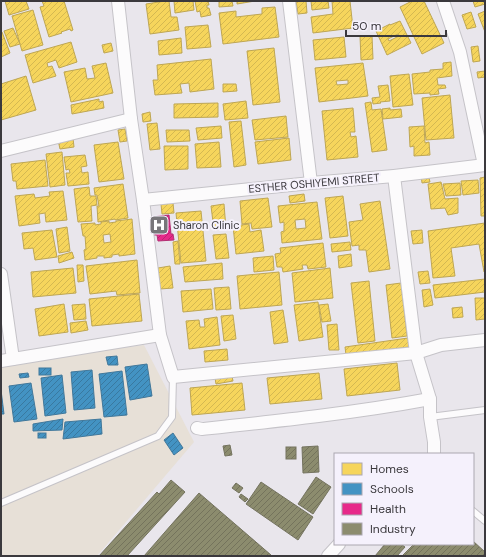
<svg xmlns="http://www.w3.org/2000/svg" width="486" height="557" viewBox="0 0 486 557" font-family="'DM Sans',sans-serif">
<defs>
<pattern id="homes-hatch" width="6" height="6" patternUnits="userSpaceOnUse"><rect width="6" height="6" fill="#f6d55c"/><path d="M-1 1l2-2M0 6l6-6M5 7l2-2" fill="none" stroke="#d4b851"/></pattern>
<pattern id="schools-hatch" width="6" height="6" patternUnits="userSpaceOnUse"><rect width="6" height="6" fill="#4393c3"/><path d="M-1 1l2-2M0 6l6-6M5 7l2-2" fill="none" stroke="#3979a0"/></pattern>
<pattern id="health-hatch" width="6" height="6" patternUnits="userSpaceOnUse"><rect width="6" height="6" fill="#e7298a"/><path d="M-1 1l2-2M0 6l6-6M5 7l2-2" fill="none" stroke="#bc2472"/></pattern>
<pattern id="industry-hatch" width="6" height="6" patternUnits="userSpaceOnUse"><rect width="6" height="6" fill="#8c8c6e"/><path d="M-1 1l2-2M0 6l6-6M5 7l2-2" fill="none" stroke="#74735c"/></pattern>
</defs>
<rect width="100%" height="100%" fill="#e9e6ec"/>
<path fill="#e7e0d7" d="M 144,345 L 194,442 L 97,556 L 1,556 L 1,363 Z"/>
<g fill="url(#homes-hatch)" stroke="#bea653" fill-rule="evenodd">
<path d="M 5,1 L 26,1 L 29,9 L 9,15 Z"/>
<path d="M 42,1 L 64,1 L 73,30 L 71,31 L 70,29 L 61,32 L 62,33 L 49,37 L 40,7 L 44,6 Z"/>
<path d="M 165,1 L 169,1 L 171,17 L 177,17 L 179,30 L 150,34 L 146,4 Z"/>
<path d="M 174,1 L 193,1 L 194,10 L 175,13 Z"/>
<path d="M 195,1 L 208,1 L 209,5 L 207,5 L 207,8 L 209,8 L 211,15 L 201,17 L 200,11 L 197,12 Z"/>
<path d="M 219,1 L 232,1 L 233,6 L 219,7 Z"/>
<path d="M 237,1 L 255,1 L 237,4 Z"/>
<path d="M 296,1 L 306,1 L 307,13 L 298,14 Z"/>
<path d="M 311,1 L 328,1 L 329,8 L 312,10 Z"/>
<path d="M 332,1 L 350,1 L 353,28 L 313,33 L 311,17 L 333,14 Z"/>
<path d="M 412,1 L 424,1 L 444,43 L 422,54 L 400,7 Z"/>
<path d="M 473,1 L 485,1 L 485,4 L 475,7 Z"/>
<path d="M 275,7 L 279,37 L 223,44 L 219,13 L 236,11 L 236,17 L 262,14 L 262,8 Z"/>
<path d="M 33,10 L 43,45 L 22,51 L 12,16 Z"/>
<path d="M 485,11 L 485,32 L 478,14 Z"/>
<path d="M 471,12 L 476,27 L 467,29 L 462,15 Z"/>
<path d="M 400,21 L 411,43 L 387,55 L 376,31 L 390,24 L 390,25 ZM 398,34 L 399,36 L 389,41 L 388,39 Z"/>
<path d="M 208,25 L 211,47 L 187,49 L 185,27 Z"/>
<path d="M 13,28 L 20,44 L 10,47 L 4,31 Z"/>
<path d="M 2,32 L 10,53 L 1,57 L 1,33 Z"/>
<path d="M 360,36 L 372,36 L 373,59 L 361,60 Z"/>
<path d="M 344,37 L 346,57 L 315,60 L 313,40 Z"/>
<path d="M 181,38 L 182,53 L 159,55 L 158,41 Z"/>
<path d="M 71,42 L 77,62 L 59,68 L 56,60 L 47,63 L 48,67 L 52,66 L 56,76 L 33,83 L 25,55 Z"/>
<path d="M 111,43 L 113,51 L 104,53 L 102,45 Z"/>
<path d="M 478,46 L 480,61 L 473,62 L 471,47 Z"/>
<path d="M 274,48 L 280,102 L 253,105 L 247,51 Z"/>
<path d="M 211,59 L 214,89 L 190,92 L 189,83 L 180,84 L 182,93 L 155,95 L 153,80 L 158,80 L 157,65 Z"/>
<path d="M 451,62 L 452,76 L 437,78 L 438,85 L 445,85 L 446,88 L 438,89 L 439,94 L 430,95 L 430,93 L 414,94 L 412,74 L 430,72 L 430,70 L 443,69 L 443,63 Z"/>
<path d="M 106,63 L 113,93 L 71,102 L 64,72 L 85,68 L 87,79 L 95,78 L 92,66 Z"/>
<path d="M 363,63 L 368,96 L 319,102 L 315,68 ZM 348,80 L 348,84 L 337,85 L 336,81 Z"/>
<path d="M 485,71 L 485,77 L 478,78 L 477,72 Z"/>
<path d="M 409,74 L 413,105 L 393,107 L 390,76 Z"/>
<path d="M 26,76 L 36,110 L 1,120 L 1,84 Z"/>
<path d="M 223,84 L 236,84 L 237,91 L 223,92 Z"/>
<path d="M 388,85 L 390,101 L 380,102 L 381,103 L 373,104 L 372,98 L 380,97 L 378,86 Z"/>
<path d="M 450,95 L 454,138 L 426,140 L 422,98 Z"/>
<path d="M 99,99 L 99,102 L 103,101 L 104,108 L 72,114 L 71,105 Z"/>
<path d="M 246,101 L 248,118 L 225,120 L 223,104 Z"/>
<path d="M 371,102 L 372,110 L 381,109 L 387,150 L 372,152 L 365,103 Z"/>
<path d="M 218,103 L 218,117 L 174,118 L 174,104 Z"/>
<path d="M 353,108 L 355,132 L 350,132 L 351,137 L 356,136 L 358,157 L 327,160 L 322,111 Z"/>
<path d="M 390,108 L 390,110 L 401,109 L 402,117 L 383,119 L 382,109 Z"/>
<path d="M 150,112 L 151,121 L 143,122 L 142,114 Z"/>
<path d="M 286,116 L 288,137 L 255,140 L 252,120 Z"/>
<path d="M 241,121 L 246,165 L 234,167 L 229,122 Z"/>
<path d="M 157,123 L 160,149 L 150,150 L 147,124 Z"/>
<path d="M 221,126 L 222,138 L 198,140 L 196,128 Z"/>
<path d="M 424,126 L 425,143 L 429,142 L 430,155 L 414,156 L 414,146 L 410,147 L 409,127 Z"/>
<path d="M 125,129 L 127,141 L 120,142 L 118,130 Z"/>
<path d="M 166,130 L 189,130 L 190,141 L 167,142 Z"/>
<path d="M 73,138 L 74,147 L 60,149 L 58,140 Z"/>
<path d="M 289,138 L 291,160 L 258,164 L 255,142 Z"/>
<path d="M 118,142 L 124,179 L 99,182 L 94,145 Z"/>
<path d="M 219,142 L 221,167 L 197,168 L 195,144 Z"/>
<path d="M 164,146 L 188,146 L 188,169 L 165,170 Z"/>
<path d="M 62,152 L 65,185 L 50,187 L 46,154 Z"/>
<path d="M 85,155 L 87,166 L 81,167 L 82,173 L 88,172 L 89,184 L 68,186 L 66,173 L 70,173 L 69,169 L 66,170 L 64,157 Z"/>
<path d="M 45,160 L 48,186 L 17,189 L 16,181 L 13,181 L 11,164 Z"/>
<path d="M 428,174 L 430,182 L 422,183 L 421,175 Z"/>
<path d="M 485,177 L 485,216 L 481,216 L 480,178 Z"/>
<path d="M 478,180 L 479,193 L 463,195 L 461,181 Z"/>
<path d="M 441,182 L 445,199 L 458,198 L 458,213 L 448,215 L 445,208 L 431,209 L 428,184 Z"/>
<path d="M 460,183 L 461,195 L 446,196 L 443,184 Z"/>
<path d="M 123,184 L 128,218 L 115,220 L 115,219 L 98,222 L 97,206 L 99,206 L 97,195 L 95,195 L 94,188 Z"/>
<path d="M 89,187 L 90,196 L 96,196 L 97,205 L 91,206 L 92,221 L 78,222 L 74,189 Z"/>
<path d="M 63,191 L 67,220 L 46,222 L 45,213 L 39,214 L 40,223 L 19,226 L 15,196 L 34,194 L 35,198 L 50,196 L 49,192 Z"/>
<path d="M 304,194 L 305,201 L 290,203 L 289,196 Z"/>
<path d="M 343,196 L 348,236 L 330,238 L 325,198 Z"/>
<path d="M 268,198 L 272,227 L 252,229 L 251,223 L 242,224 L 240,201 Z"/>
<path d="M 380,201 L 390,269 L 369,272 L 366,250 L 359,250 L 359,245 L 352,246 L 349,222 L 363,220 L 360,204 Z"/>
<path d="M 317,202 L 322,239 L 282,243 L 281,232 L 284,231 L 284,222 L 280,223 L 278,206 ZM 305,219 L 306,228 L 296,229 L 295,220 Z"/>
<path d="M 173,203 L 174,213 L 162,214 L 161,204 Z"/>
<path d="M 224,204 L 226,229 L 214,230 L 211,206 Z"/>
<path d="M 201,211 L 206,261 L 181,263 L 176,213 Z"/>
<path d="M 132,219 L 135,254 L 119,256 L 119,254 L 112,255 L 112,257 L 104,258 L 104,256 L 97,256 L 97,258 L 85,260 L 84,250 L 86,249 L 85,236 L 83,236 L 81,224 L 95,223 L 95,225 L 101,224 L 101,222 L 109,221 L 109,223 L 116,222 L 116,221 ZM 110,234 L 111,242 L 104,243 L 103,235 Z"/>
<path d="M 485,223 L 485,272 L 484,272 L 479,244 L 451,248 L 455,276 L 433,278 L 428,231 Z"/>
<path d="M 249,224 L 250,232 L 261,230 L 264,251 L 236,254 L 233,226 Z"/>
<path d="M 67,227 L 70,251 L 59,253 L 56,229 Z"/>
<path d="M 52,230 L 57,257 L 35,260 L 33,248 L 24,249 L 22,233 Z"/>
<path d="M 422,230 L 423,243 L 413,244 L 411,231 Z"/>
<path d="M 226,234 L 229,258 L 216,259 L 213,235 Z"/>
<path d="M 178,241 L 180,264 L 175,264 L 173,242 Z"/>
<path d="M 350,242 L 351,250 L 332,252 L 331,244 Z"/>
<path d="M 323,243 L 326,267 L 308,269 L 307,265 L 302,265 L 303,269 L 283,272 L 282,267 L 277,267 L 275,254 L 281,253 L 280,248 Z"/>
<path d="M 72,252 L 74,258 L 59,263 L 58,256 Z"/>
<path d="M 351,254 L 352,266 L 339,268 L 338,256 Z"/>
<path d="M 273,256 L 274,270 L 254,272 L 253,258 Z"/>
<path d="M 137,260 L 140,293 L 117,295 L 116,291 L 90,294 L 86,266 Z"/>
<path d="M 222,263 L 223,279 L 185,282 L 183,267 Z"/>
<path d="M 77,265 L 83,265 L 84,281 L 78,282 Z"/>
<path d="M 170,266 L 173,288 L 160,289 L 158,268 Z"/>
<path d="M 73,268 L 76,293 L 33,297 L 31,272 Z"/>
<path d="M 330,268 L 333,298 L 295,302 L 292,273 Z"/>
<path d="M 428,271 L 430,283 L 420,284 L 418,272 Z"/>
<path d="M 279,272 L 282,305 L 240,309 L 237,276 Z"/>
<path d="M 485,279 L 485,292 L 435,298 L 433,285 Z"/>
<path d="M 369,281 L 375,341 L 358,343 L 351,283 Z"/>
<path d="M 401,283 L 407,336 L 392,338 L 386,285 Z"/>
<path d="M 229,287 L 231,309 L 216,310 L 214,288 Z"/>
<path d="M 211,289 L 213,309 L 183,312 L 181,291 Z"/>
<path d="M 430,289 L 433,305 L 424,307 L 422,290 Z"/>
<path d="M 139,294 L 142,321 L 92,326 L 89,299 Z"/>
<path d="M 475,298 L 485,298 L 485,319 L 476,320 Z"/>
<path d="M 318,302 L 323,337 L 299,341 L 294,305 Z"/>
<path d="M 64,304 L 68,332 L 39,336 L 35,309 Z"/>
<path d="M 85,304 L 86,319 L 74,320 L 72,305 Z"/>
<path d="M 328,304 L 331,321 L 322,322 L 319,305 Z"/>
<path d="M 462,307 L 463,317 L 453,318 L 452,308 Z"/>
<path d="M 283,310 L 288,342 L 274,344 L 270,312 Z"/>
<path d="M 233,315 L 236,339 L 224,341 L 221,316 Z"/>
<path d="M 217,317 L 220,345 L 189,349 L 186,321 L 199,320 L 200,327 L 205,327 L 204,319 Z"/>
<path d="M 86,321 L 88,330 L 71,333 L 70,323 Z"/>
<path d="M 337,324 L 339,350 L 329,350 L 327,325 Z"/>
<path d="M 408,338 L 409,347 L 346,355 L 345,347 Z"/>
<path d="M 227,349 L 228,360 L 205,362 L 204,351 Z"/>
<path d="M 397,363 L 400,390 L 347,396 L 344,369 Z"/>
<path d="M 319,373 L 322,399 L 270,404 L 267,378 Z"/>
<path d="M 232,376 L 233,381 L 216,384 L 215,378 Z"/>
<path d="M 242,383 L 245,410 L 192,415 L 190,388 Z"/>
</g>
<g fill="url(#schools-hatch)" stroke="#41789b">
<path d="M 117,356 L 118,365 L 108,365 L 106,357 Z"/>
<path d="M 147,364 L 152,396 L 130,400 L 125,367 Z"/>
<rect x="39" y="368" width="12" height="7"/>
<path d="M 92,370 L 95,408 L 74,410 L 71,372 Z"/>
<path d="M 122,371 L 127,415 L 104,417 L 99,374 Z"/>
<path d="M 28,373 L 29,377 L 20,378 L 19,374 Z"/>
<path d="M 62,375 L 66,413 L 45,416 L 41,378 Z"/>
<path d="M 31,383 L 37,419 L 14,422 L 9,386 Z"/>
<path d="M 1,390 L 4,414 L 1,414 Z"/>
<path d="M 63,419 L 62,430 L 33,431 L 33,424 Z"/>
<path d="M 101,419 L 102,434 L 63,439 L 65,422 Z"/>
<rect x="38" y="433" width="8" height="5"/>
<path d="M 173,433 L 183,448 L 174,455 L 164,440 Z"/>
</g>
<path fill="url(#health-hatch)" stroke="#b32e73" d="M 169,215 L 171,234 L 173,234 L 174,240 L 158,241 L 157,235 L 154,235 L 152,217 Z"/>
<g fill="url(#industry-hatch)" stroke="#74735f">
<path d="M 230,445 L 232,455 L 225,456 L 223,446 Z"/>
<path d="M 318,446 L 319,472 L 303,473 L 302,447 Z"/>
<rect x="286" y="447" width="10" height="12"/>
<path d="M 316,477 L 331,487 L 313,514 L 298,504 Z"/>
<path d="M 171,480 L 185,492 L 127,556 L 99,556 L 157,492 L 159,494 Z"/>
<path d="M 261,482 L 313,517 L 298,540 L 246,504 Z"/>
<path d="M 236,483 L 243,488 L 239,493 L 232,488 Z"/>
<path d="M 199,493 L 271,555 L 270,556 L 144,556 Z"/>
<path d="M 241,494 L 248,499 L 245,502 L 239,497 Z"/>
<path d="M 473,541 L 485,552 L 485,556 L 402,556 L 414,544 L 473,544 Z"/>
<path d="M 385,544 L 401,544 L 405,547 L 397,556 L 375,556 Z"/>
</g>
<g fill="none" stroke-linecap="round" stroke-linejoin="round">
<g stroke="#c5c3c8" stroke-width="8">
<g id="service">
<path d="M 430,417 L 485,410"/>
<path d="M 1,503 L 158,436 L 172,417 L 173,377"/>
<path d="M 473,511 L 485,521"/>
</g>
</g>
<g stroke="#c5c3c8" stroke-width="14">
<g id="minor">
<path d="M 118,1 L 131,119 L 143,200 L 160,335 L 173,377 L 416,353 L 394,176"/>
<path d="M 289,1 L 311,183"/>
<path d="M 443,1 L 460,52 L 484,165"/>
<path d="M 1,151 L 131,119"/>
<path d="M 143,200 L 311,183 L 394,176 L 485,165"/>
<path d="M 1,274 L 13,359"/>
<path d="M 1,361 L 160,335"/>
<path d="M 197,428 L 202,429 C 278,421 355,413 430,399"/>
<path d="M 434,454 L 434,442 L 430,417 L 430,399 L 416,353 L 441,345 L 485,340"/>
<path d="M 328,556 L 339,544"/>
</g>
</g>
<use href="#service" stroke="#fcfbfc" stroke-width="6"/>
<use href="#minor" stroke="#fcfbfc" stroke-width="12"/>
</g>
<defs>
<g id="hospital-square" transform="scale(1)"><rect x="-9" y="-9" width="18" height="18" rx="4" fill="#78767a" stroke="#f5f1fc"/><path d="M-5-5h3v3.5h4V-5h3V5h-3V1.5h-4V5h-3Z" fill="#fff"/></g>
</defs>
<g fill-rule="evenodd">
<use href="#hospital-square" x="159" y="225"/>
</g>
<g text-anchor="middle" stroke-width="4" stroke-linejoin="round" paint-order="stroke">
<g font-size="11" fill="#3b393d" stroke="#f5f1fc">
<text transform="translate(314 183) rotate(-5)" y="4">ESTHER OSHIYEMI STREET</text>
</g>
<g font-size="11" fill="#3b393d" stroke="#f5f1fc" text-anchor="start">
<text x="173" y="229">Sharon Clinic</text>
</g>
</g>
<rect width="486" height="557" fill="none" stroke="#3b393d" stroke-width="4"/>
<rect x="334" y="453" width="140" height="92" fill="#f5f1fc" stroke="#aba7b0"/>
<rect x="342" y="463" width="20" height="12" fill="#f6d55c" stroke="#aba7b0"/>
<text x="370" y="473" font-size="12" fill="#3b393d">Homes</text>
<rect x="342" y="483" width="20" height="12" fill="#4393c3" stroke="#aba7b0"/>
<text x="370" y="493" font-size="12" fill="#3b393d">Schools</text>
<rect x="342" y="503" width="20" height="12" fill="#e7298a" stroke="#aba7b0"/>
<text x="370" y="513" font-size="12" fill="#3b393d">Health</text>
<rect x="342" y="523" width="20" height="12" fill="#8c8c6e" stroke="#aba7b0"/>
<text x="370" y="533" font-size="12" fill="#3b393d">Industry</text>
<path d="M346 30v6h100v-6" fill="none" stroke="#3b393d" stroke-width="2"/>
<text x="352" y="30" font-size="12" fill="#3b393d" stroke="#f5f1fc" stroke-width="3" paint-order="stroke">50 m</text>
</svg>
